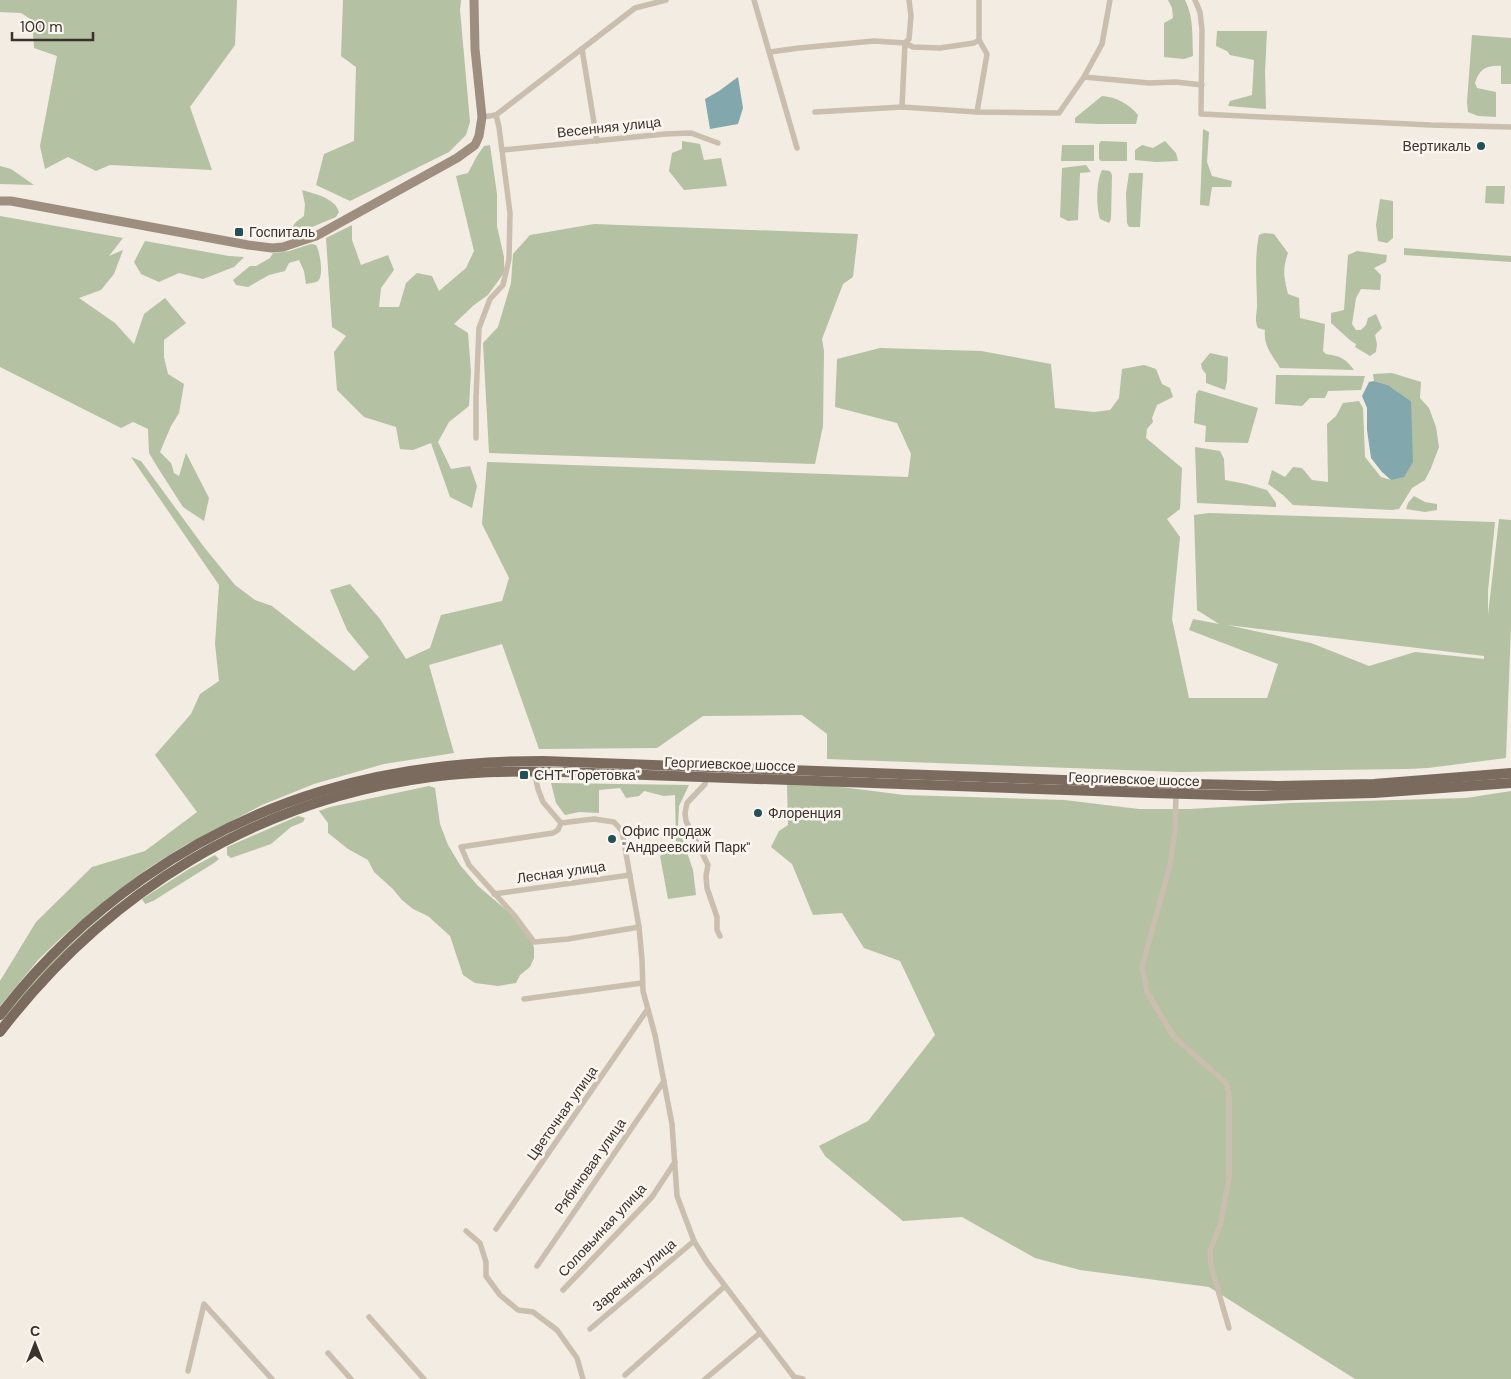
<svg xmlns="http://www.w3.org/2000/svg" width="1511" height="1379" viewBox="0 0 1511 1379" font-family="'DM Sans',sans-serif">
<rect width="100%" height="100%" fill="#f3ece2"/>
<g fill="#b4c1a2" fill-rule="evenodd">
<path d="M 0,0 L 237,0 L 235,45 L 190,107 L 212,170 L 110,165 L 96,171 L 68,157 L 45,169 L 40,146 L 57,56 L 34,48 L 32,20 L 21,13 L 0,12 Z"/>
<path d="M 343,0 L 461,0 L 460,10 L 470,122 L 466,135 L 449,152 L 350,201 L 316,185 L 324,154 L 354,141 L 356,67 L 341,56 Z"/>
<path d="M 1168,0 L 1185,0 C 1194,18 1192,36 1193,56 L 1184,59 L 1164,57 L 1164,23 L 1173,18 L 1172,8 Z"/>
<path d="M 1217,31 L 1267,31 L 1265,72 L 1266,109 L 1228,106 L 1230,101 L 1252,95 L 1254,60 L 1230,55 L 1227,51 L 1216,46 Z"/>
<path d="M 1472,35 L 1511,38 L 1511,84 L 1501,84 L 1501,66 C 1487,65 1479,69 1475,83 L 1477,88 L 1496,92 L 1496,117 L 1478,116 L 1468,112 L 1467,102 Z"/>
<path d="M 1102,96 C 1116,97 1129,104 1138,115 L 1136,124 L 1099,124 L 1075,123 L 1075,118 Z"/>
<path d="M 1203,129 L 1209,132 L 1207,162 L 1212,176 L 1232,181 L 1231,187 L 1212,187 L 1209,206 L 1200,205 Z"/>
<path d="M 682,141 L 700,144 L 704,160 L 721,158 L 727,186 L 684,190 L 669,171 L 672,153 L 682,149 Z"/>
<path d="M 1101,141 L 1127,142 L 1127,161 L 1101,161 L 1099,159 L 1099,144 Z"/>
<path d="M 1165,141 L 1176,153 L 1178,161 L 1156,162 L 1135,160 L 1135,150 L 1142,145 L 1153,148 Z"/>
<path d="M 490,145 L 497,194 L 497,226 L 504,257 L 504,273 L 488,295 L 474,305 L 454,324 L 468,333 L 471,372 L 469,406 L 449,422 L 438,442 L 451,469 L 470,466 L 477,486 L 472,508 L 450,497 L 431,443 L 413,450 L 400,449 L 396,427 L 364,417 L 337,390 L 334,352 L 346,336 L 332,327 L 326,238 L 352,225 L 352,240 L 361,265 L 388,255 L 394,270 L 381,288 L 379,307 L 399,307 L 406,283 L 417,273 L 432,276 L 439,291 L 466,268 L 474,251 L 456,176 L 468,173 L 477,156 L 484,146 Z"/>
<path d="M 1062,145 L 1094,145 L 1094,161 L 1061,161 Z"/>
<path d="M 1086,165 L 1091,172 L 1080,173 L 1078,220 L 1068,221 L 1060,217 L 1062,168 Z"/>
<path d="M 0,166 L 11,169 L 34,185 L 0,184 Z"/>
<path d="M 1102,170 L 1110,171 L 1112,175 L 1111,219 L 1109,223 L 1100,219 C 1096,206 1096,182 1102,170 Z"/>
<path d="M 1129,173 L 1143,173 L 1140,227 L 1129,227 L 1127,223 L 1126,193 Z"/>
<path d="M 1486,186 L 1505,186 L 1504,204 L 1485,203 Z"/>
<path d="M 302,190 C 315,194 335,198 339,212 L 336,217 L 293,235 L 291,229 L 296,222 L 304,216 L 305,204 Z"/>
<path d="M 1380,199 L 1393,201 L 1393,238 L 1387,243 L 1378,241 L 1376,225 Z"/>
<path d="M 0,216 L 123,238 L 109,256 L 123,250 L 114,274 L 101,290 L 79,298 L 115,323 L 134,344 L 144,314 L 165,298 L 186,323 L 164,340 L 164,357 L 168,374 L 184,384 L 179,413 L 171,426 L 160,452 L 171,463 L 174,473 L 179,476 L 186,453 L 209,498 L 204,521 L 183,507 L 158,468 L 149,453 L 148,429 L 133,422 L 121,428 L 0,367 Z"/>
<path d="M 594,224 L 858,234 L 853,277 L 843,284 L 822,339 L 824,351 L 823,426 L 815,464 L 489,453 L 483,343 L 498,327 L 511,283 L 513,254 L 530,235 Z"/>
<path d="M 1264,233 L 1274,234 L 1288,253 C 1282,270 1284,277 1288,294 L 1299,298 L 1300,318 L 1325,324 L 1323,351 L 1326,354 C 1340,356 1345,358 1354,370 L 1280,368 C 1273,356 1263,346 1265,330 L 1258,328 C 1254,320 1257,314 1257,306 C 1257,282 1254,259 1259,235 Z"/>
<path d="M 145,241 L 229,256 L 244,257 L 234,267 L 203,279 L 179,273 L 159,282 L 141,274 L 134,262 Z"/>
<path d="M 311,244 L 316,245 C 320,251 324,276 318,281 C 315,283 309,283 306,284 L 304,271 L 299,260 L 289,263 L 285,271 L 269,275 L 248,287 L 236,285 L 233,280 L 250,266 L 256,266 L 270,258 L 273,253 L 289,251 Z"/>
<path d="M 1404,248 L 1511,256 L 1511,262 L 1404,255 Z"/>
<path d="M 1357,251 L 1387,255 L 1386,262 L 1374,268 L 1381,275 L 1380,290 L 1361,289 L 1356,298 L 1352,324 L 1356,330 L 1361,330 L 1366,325 L 1368,318 L 1376,314 L 1382,328 L 1375,335 L 1377,344 L 1376,352 L 1370,356 L 1355,347 L 1356,344 L 1351,341 L 1331,323 L 1331,313 L 1344,310 L 1348,255 Z"/>
<path d="M 880,348 L 981,351 L 1051,364 L 1055,408 L 1094,412 L 1110,410 L 1119,398 L 1122,369 L 1144,365 L 1156,369 L 1162,384 L 1170,388 L 1173,397 L 1157,405 L 1152,418 L 1153,422 L 1147,429 L 1146,438 L 1182,468 L 1180,509 L 1167,519 L 1180,537 L 1172,619 L 1189,698 L 1267,698 L 1278,664 L 1189,630 L 1193,619 L 1219,624 L 1197,610 L 1194,515 L 1209,513 L 1495,522 L 1488,591 L 1488,615 L 1499,519 L 1511,520 L 1511,626 L 1506,758 L 1428,768 L 1407,769 L 1180,772 L 827,759 L 827,734 L 802,715 L 703,716 L 657,748 L 539,749 L 502,644 L 429,665 L 454,753 L 384,764 L 314,784 L 262,805 L 182,847 L 147,869 L 112,895 L 63,936 L 39,959 L 0,1006 L 0,981 L 36,922 L 92,867 L 145,851 L 197,812 L 155,755 L 191,714 L 200,694 L 219,681 L 215,644 L 219,585 L 131,457 L 141,461 L 204,547 L 235,585 L 255,600 L 272,606 L 354,671 L 369,657 L 347,630 L 330,590 L 350,584 L 380,619 L 406,659 L 430,648 L 441,615 L 502,601 L 509,578 L 482,524 L 487,462 L 908,477 L 911,454 L 897,423 L 835,407 L 837,359 ZM 1227,625 L 1484,656 L 1484,659 L 1415,652 L 1369,666 L 1311,643 Z"/>
<path d="M 1210,353 L 1228,357 L 1227,381 L 1225,390 L 1206,383 L 1206,374 L 1202,369 L 1201,364 Z"/>
<path d="M 1392,373 L 1421,382 L 1420,398 L 1429,408 L 1436,427 L 1439,447 L 1431,468 L 1425,480 L 1412,488 L 1399,509 L 1392,510 L 1293,505 L 1283,495 L 1268,484 L 1272,470 L 1285,477 L 1293,467 L 1302,468 L 1312,480 L 1328,482 L 1327,424 L 1336,416 L 1343,403 L 1359,401 L 1363,408 L 1365,457 L 1381,477 L 1391,480 L 1411,401 L 1388,385 L 1374,381 L 1373,374 Z"/>
<path d="M 1276,375 L 1286,375 L 1365,376 L 1361,390 L 1328,391 L 1325,398 L 1310,398 L 1302,406 L 1275,404 Z"/>
<path d="M 1199,390 L 1258,408 L 1248,443 L 1205,442 L 1206,426 L 1194,423 L 1196,394 Z"/>
<path d="M 1195,447 L 1220,451 L 1224,459 L 1225,480 L 1246,484 L 1267,490 L 1276,503 L 1276,507 L 1197,503 Z"/>
<path d="M 1414,496 L 1425,502 L 1437,504 L 1437,510 L 1425,512 L 1406,509 L 1408,503 Z"/>
<path d="M 551,783 L 689,785 L 679,806 L 678,826 L 693,870 L 696,895 L 668,899 L 660,856 L 676,845 L 675,795 L 664,796 L 644,791 L 639,796 L 626,798 L 620,788 L 599,790 L 599,813 L 579,812 L 565,815 L 556,803 Z"/>
<path d="M 787,785 L 834,786 L 904,795 L 1064,800 L 1139,809 L 1190,809 L 1289,803 L 1466,798 L 1511,791 L 1511,1379 L 1355,1379 L 1209,1287 L 1080,1270 L 1035,1258 L 962,1217 L 903,1221 L 825,1156 L 819,1146 L 868,1121 L 935,1035 L 900,961 L 864,948 L 842,913 L 813,915 L 792,864 L 771,847 L 779,831 L 788,825 Z"/>
<path d="M 429,786 L 435,788 L 440,824 L 448,845 L 460,865 L 478,886 L 511,914 L 528,936 L 534,947 L 534,958 L 530,967 L 520,975 L 516,983 L 498,986 L 475,983 L 463,975 L 450,936 L 428,916 L 413,909 L 402,900 L 393,889 L 374,872 L 368,860 L 348,849 L 328,833 L 328,823 L 319,811 L 330,807 Z"/>
<path d="M 298,816 L 305,818 L 303,822 L 291,827 L 271,844 L 231,858 L 227,855 L 227,847 Z"/>
<path d="M 214,841 L 216,841 L 127,899 L 0,1026 L 0,1022 C 58,945 131,889 214,841 Z"/>
<path d="M 215,855 L 219,859 L 214,863 L 153,901 L 145,904 L 142,899 L 189,869 Z"/>
</g>
<g fill="#82a8ae">
<path d="M 738,77 L 743,108 L 738,124 L 710,129 L 705,99 L 719,91 Z"/>
<path d="M 1374,381 L 1388,385 L 1411,401 L 1413,462 L 1404,477 L 1391,480 L 1382,472 L 1371,458 L 1367,430 L 1367,408 L 1362,396 L 1369,382 Z"/>
</g>
<g fill="none" stroke-linecap="round" stroke-linejoin="round">
<g stroke="#cabeae" stroke-width="5.5">
<path d="M 754,0 L 797,148"/>
<path d="M 909,0 L 911,16 L 909,39 L 905,43 L 902,107 L 977,112 L 1059,113 L 1084,77 L 1102,44 L 1110,0"/>
<path d="M 1195,0 L 1200,12 L 1202,30 L 1201,114 L 1430,125 L 1511,127"/>
<path d="M 582,49 L 597,141"/>
<path d="M 770,52 L 799,48 L 874,41 L 905,43 L 913,47 L 940,48 L 974,43 L 979,40"/>
<path d="M 1084,77 L 1149,83 L 1176,82 L 1202,85"/>
<path d="M 815,112 L 902,107"/>
<path d="M 977,112 L 987,54 L 979,40 L 979,0"/>
<path d="M 482,117 L 496,115 L 635,8 L 666,0"/>
<path d="M 502,150 L 665,134 L 691,133 L 718,143"/>
<path d="M 476,438 L 476,397 L 479,328 L 490,299 L 503,285 L 509,259 L 510,213 L 499,127 L 496,115"/>
<path d="M 534,771 L 538,789 L 543,802 L 561,823 L 594,819 L 614,822 L 622,831 L 639,927 L 642,960 L 643,991 L 655,1035 L 672,1124 L 677,1196 L 694,1241 L 707,1262 L 794,1377 L 803,1379"/>
<path d="M 706,777 L 705,784 L 687,803 L 685,813 L 686,821 L 708,865 L 706,876 L 707,888 L 717,917 L 717,930 L 720,936"/>
<path d="M 1177,792 L 1176,794 L 1175,830 L 1170,865 L 1142,967 L 1147,992 L 1174,1037 L 1226,1083 L 1229,1093 L 1229,1178 L 1221,1222 L 1210,1251 L 1211,1266 L 1229,1328"/>
<path d="M 561,823 L 558,830 L 553,833 L 461,847 L 469,865 L 514,915 L 534,942 L 568,939 L 639,927"/>
<path d="M 494,894 L 630,875"/>
<path d="M 524,999 L 642,983"/>
<path d="M 496,1229 L 647,1010"/>
<path d="M 466,1231 L 480,1243 L 486,1262 L 486,1276 L 500,1295 L 518,1310 L 533,1312 L 557,1330 L 577,1358 L 583,1379"/>
<path d="M 537,1266 L 664,1081"/>
<path d="M 563,1290 L 652,1197 L 675,1162"/>
<path d="M 369,1317 L 424,1379"/>
<path d="M 590,1329 L 694,1241"/>
<path d="M 328,1353 L 351,1379"/>
<path d="M 188,1371 L 204,1304 L 272,1379"/>
<path d="M 625,1375 L 725,1286"/>
<path d="M 705,1379 L 760,1333"/>
</g>
<path stroke="#9e8e7f" stroke-width="9" d="M 0,201 L 11,201 L 248,245 L 272,248 L 283,247 L 316,236 L 457,158 L 475,145 L 479,136 L 482,117 L 475,49 L 474,0"/>
<g stroke="#7a6b5e" stroke-width="10">
<path d="M 0,1015 C 80,910 196,829 322,791 C 394,769 468,761 543,761 L 1147,783 L 1278,786 L 1374,784 L 1511,773"/>
<path d="M 0,1032 C 107,892 256,800 431,777 C 475,771 519,771 563,772 L 1151,793 L 1262,796 L 1374,793 L 1511,783"/>
</g>
</g>
<g fill="#235059" stroke="#faf6ef" stroke-width="2">
<circle cx="1481" cy="146" r="5"/>
<rect x="234" y="227" width="10" height="10" rx="2.5"/>
<rect x="519" y="770" width="10" height="10" rx="2.5"/>
<circle cx="758" cy="813" r="5"/>
<circle cx="612" cy="839" r="5"/>
</g>
<g text-anchor="middle" stroke-width="5" stroke-linejoin="round" paint-order="stroke">
<g font-size="14" fill="#3a322c" stroke="#faf6ef">
<text transform="translate(609 127) rotate(-6)" y="5">Весенняя улица</text>
<text transform="translate(730 764) rotate(2)" y="5">Георгиевское шоссе</text>
<text transform="translate(1134 779) rotate(2)" y="5">Георгиевское шоссе</text>
<text transform="translate(561 872) rotate(-8)" y="5">Лесная улица</text>
<text transform="translate(562 1113) rotate(-55)" y="5">Цветочная улица</text>
<text transform="translate(590 1166) rotate(-55)" y="5">Рябиновая улица</text>
<text transform="translate(602 1230) rotate(-47)" y="5">Соловьиная улица</text>
<text transform="translate(634 1275) rotate(-40)" y="5">Заречная улица</text>
</g>
<g font-size="14" fill="#3a322c" stroke="#faf6ef" text-anchor="start">
<text x="1471" y="151" text-anchor="end">Вертикаль</text>
<text x="249" y="237">Госпиталь</text>
<text x="534" y="780">СНТ "Горетовка"</text>
<text x="768" y="818">Флоренция</text>
<text x="622" y="836">Офис продаж<tspan x="622" dy="16">"Андреевский Парк"</tspan></text>
</g>
</g>
<g transform="translate(35 1344)" stroke="#faf6ef" stroke-width="4" paint-order="stroke">
<path d="M0-4L9 19L0 12L-9 19Z" fill="#3a322c"/>
<text y="-8" font-size="14" font-weight="bold" text-anchor="middle" fill="#3a322c">С</text>
</g>
<path d="M12 32v8h81v-8" fill="none" stroke="#3a322c" stroke-width="2.5"/>
<text x="20" y="32" font-size="15" fill="#3a322c" stroke="#faf6ef" stroke-width="4" paint-order="stroke">100 m</text>
</svg>
